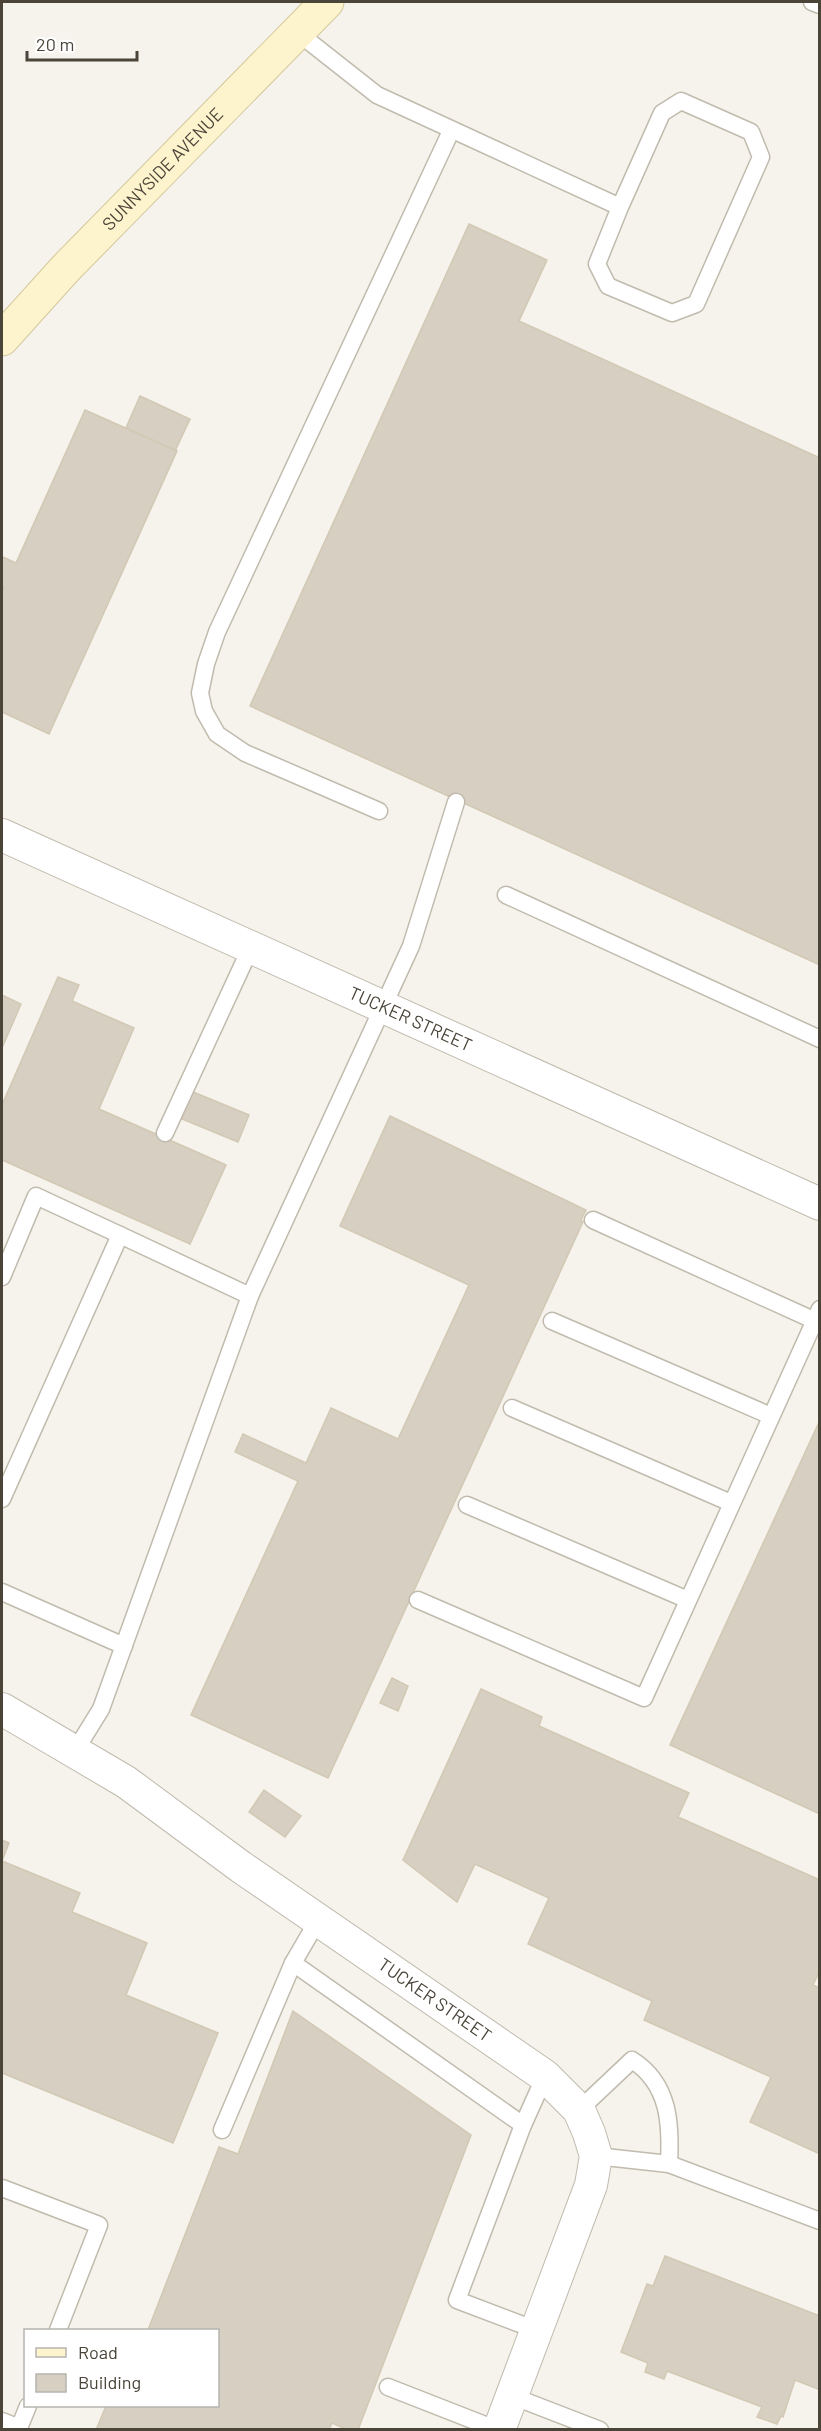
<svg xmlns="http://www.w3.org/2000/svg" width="821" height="2431" viewBox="0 0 821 2431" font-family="Barlow,sans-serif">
<rect width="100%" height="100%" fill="#f5f3ec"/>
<g fill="#d7cfc1" stroke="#d2c8b4" stroke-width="1.5">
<path d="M 469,224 L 547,260 L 519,321 L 820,458 L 820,965 L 250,706 Z"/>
<path d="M 140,396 L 190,419 L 175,451 L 126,428 Z"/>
<path d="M 85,410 L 177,451 L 49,734 L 2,712 L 2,593 L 4,588 L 2,587 L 2,560 L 3,557 L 16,563 Z"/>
<path d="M 58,977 L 79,985 L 72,1001 L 134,1028 L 99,1109 L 226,1165 L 190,1244 L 2,1160 L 2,1105 Z"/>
<path d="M 2,995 L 21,1004 L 2,1048 Z"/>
<path d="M 186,1089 L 249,1115 L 238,1142 L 175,1116 Z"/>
<path d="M 390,1116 L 586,1210 L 581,1220 L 583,1222 L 328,1778 L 191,1715 L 298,1481 L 235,1452 L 243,1434 L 306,1463 L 331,1408 L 398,1439 L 469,1285 L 340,1226 Z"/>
<path d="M 820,1420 L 820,1814 L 670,1745 Z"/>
<path d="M 392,1678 L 408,1686 L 398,1711 L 380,1703 Z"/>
<path d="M 481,1689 L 542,1717 L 539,1726 L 689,1793 L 678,1817 L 820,1880 L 820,1970 L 813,1985 L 820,1988 L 820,2154 L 750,2122 L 771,2077 L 644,2020 L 652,2001 L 528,1944 L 549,1898 L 475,1864 L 457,1902 L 403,1860 Z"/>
<path d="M 264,1790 L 301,1816 L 285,1837 L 249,1812 Z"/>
<path d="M 2,1840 L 9,1843 L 2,1861 L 80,1893 L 72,1912 L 147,1943 L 126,1995 L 218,2033 L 173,2143 L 2,2073 Z"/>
<path d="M 293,2011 L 471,2135 L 358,2430 L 348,2430 L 332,2423 L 329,2430 L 96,2430 L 106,2406 L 218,2406 L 218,2330 L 148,2330 L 219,2147 L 238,2154 Z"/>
<path d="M 665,2256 L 820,2316 L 820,2390 L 795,2380 L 783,2417 L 781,2416 L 777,2424 L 757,2417 L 762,2407 L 667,2371 L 664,2379 L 645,2372 L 648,2363 L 621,2352 L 647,2284 L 653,2286 Z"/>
</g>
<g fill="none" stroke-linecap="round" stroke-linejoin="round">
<g stroke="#c1bbae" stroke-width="19">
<g id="lane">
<path d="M 812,2 L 820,5"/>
<path d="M 297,32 L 377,95 L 620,207 L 662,113 L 681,101 L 751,132 L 761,157 L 696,304 L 672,313 L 608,286 L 597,264 L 620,207"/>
<path d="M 379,811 L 245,753 L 217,734 L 204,711 L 200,693 L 206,664 L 217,632 L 451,131"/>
<path d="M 506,895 L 820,1039"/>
<path d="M 165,1133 L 250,949"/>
<path d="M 593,1220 L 820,1323"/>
<path d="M 2,1277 L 36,1196 L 120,1235"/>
<path d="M 250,1296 L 411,946 L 456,802"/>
<path d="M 552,1321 L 771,1416"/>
<path d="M 512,1408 L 731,1503"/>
<path d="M 2,1499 L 120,1235 L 250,1296 L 101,1709 L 75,1751"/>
<path d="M 467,1505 L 688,1600"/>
<path d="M 2,1592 L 124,1646"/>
<path d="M 418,1600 L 644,1698 L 820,1309"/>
<path d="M 293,1963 L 523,2125"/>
<path d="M 579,2110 L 632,2060 C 670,2084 671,2125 669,2164"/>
<path d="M 222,2130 L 293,1963 L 318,1920"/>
<path d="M 596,2156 L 669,2164 L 820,2221"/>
<path d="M 2,2188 L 99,2225 L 58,2330"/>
<path d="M 536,2330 L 457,2300 L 523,2125 L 545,2076"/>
<path d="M 388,2387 L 498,2430"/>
<path d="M 512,2396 L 600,2430"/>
<path d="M 2,2421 L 19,2428 L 28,2406"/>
</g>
</g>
<g stroke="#c1bbae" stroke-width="34">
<g id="street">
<path id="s1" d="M 2,835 L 820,1204"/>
<path id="s2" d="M 2,1709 L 126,1782 L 241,1867 L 545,2076 L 579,2110 L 589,2133 L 596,2156 L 591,2185 L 499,2430"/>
</g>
</g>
<g stroke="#d4c89c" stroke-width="35">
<g id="secondary">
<path id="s3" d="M 2,339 L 66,268 L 327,2"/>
</g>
</g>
<use href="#lane" stroke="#fff" stroke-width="16"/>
<use href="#street" stroke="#fff" stroke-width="32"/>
<use href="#secondary" stroke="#fdf4ce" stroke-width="33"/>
</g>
<g text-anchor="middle" stroke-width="4.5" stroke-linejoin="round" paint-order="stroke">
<g font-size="18" fill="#4a4439" stroke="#fff">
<text dy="6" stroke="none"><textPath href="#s3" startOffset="234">SUNNYSIDE AVENUE</textPath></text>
<text dy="6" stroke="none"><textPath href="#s1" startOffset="448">TUCKER STREET</textPath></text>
<text dy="6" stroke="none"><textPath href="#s2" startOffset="522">TUCKER STREET</textPath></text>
</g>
</g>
<rect width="821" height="2431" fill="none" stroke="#4a4439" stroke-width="6"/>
<rect x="24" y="2329" width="195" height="78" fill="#ffffff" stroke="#b7b4b0" stroke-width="1.5"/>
<rect x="36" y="2348" width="30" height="9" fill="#fdf4ce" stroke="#b7b4b0" stroke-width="1.5"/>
<text x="78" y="2359" font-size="18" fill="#4a4439">Road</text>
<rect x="36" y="2374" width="30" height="18" fill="#d7cfc1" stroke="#b7b4b0" stroke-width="1.5"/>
<text x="78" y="2389" font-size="18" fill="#4a4439">Building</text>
<path d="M27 51v9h110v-9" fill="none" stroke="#4a4439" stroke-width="3"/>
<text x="36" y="51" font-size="18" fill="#4a4439" stroke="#ffffff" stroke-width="4.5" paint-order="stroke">20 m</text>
</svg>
